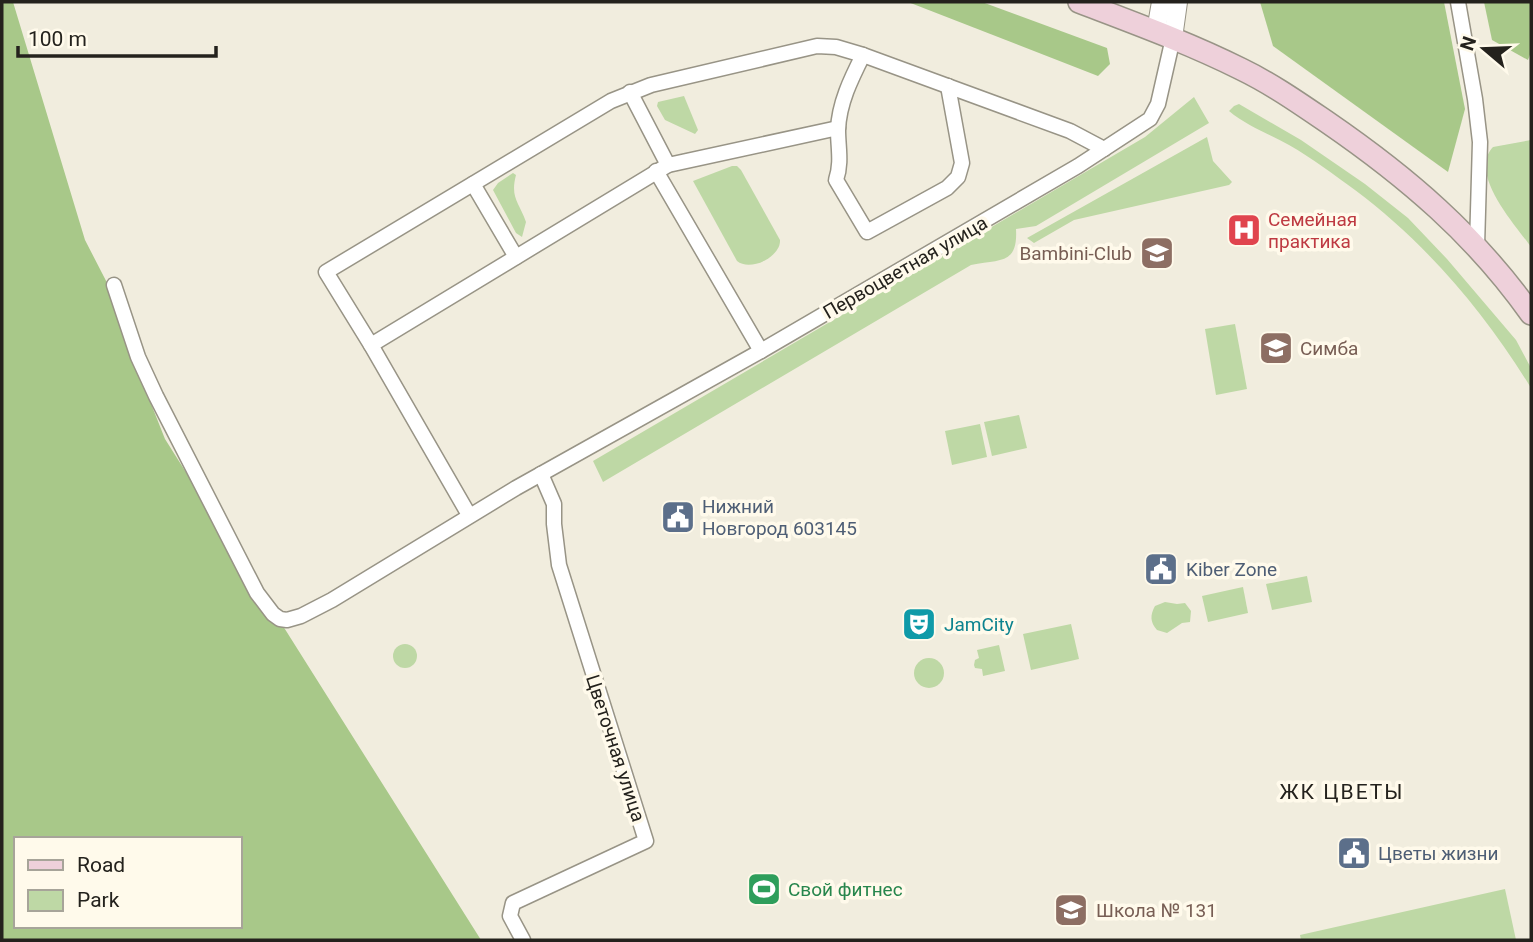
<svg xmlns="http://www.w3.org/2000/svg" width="1533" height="942" viewBox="0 0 1533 942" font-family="Roboto,sans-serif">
<rect width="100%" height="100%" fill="#f1edde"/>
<g fill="#bed8a5">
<path d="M 684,96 L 698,130 L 695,134 L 665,120 L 657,106 L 658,102 Z"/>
<path d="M 1194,97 L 1209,123 L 1036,226 L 1016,229 C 1018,265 1000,259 971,265 L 603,482 L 593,461 L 1145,137 Z"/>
<path d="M 1239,104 L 1301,140 L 1365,184 L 1408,218 L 1447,259 L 1516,340 L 1531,368 L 1531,388 C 1485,313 1426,243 1355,190 C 1334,175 1312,158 1289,145 C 1269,134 1247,126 1229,111 L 1234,106 Z"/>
<path d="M 1207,137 L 1213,161 L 1232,182 L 1229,185 L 1074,220 L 1034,243 L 1027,238 Z"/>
<path d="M 1531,140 L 1531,247 C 1515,224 1468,174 1493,147 Z"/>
<path d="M 732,166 L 737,166 L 741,170 L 780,240 C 781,257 750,272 737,261 L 693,181 Z"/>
<path d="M 513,173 L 516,175 C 510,198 519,202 526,222 L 522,237 L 516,233 L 493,190 L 498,183 Z"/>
<path d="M 1235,324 L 1247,389 L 1216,395 L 1205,329 Z"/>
<path d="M 1019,415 L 1027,448 L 992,456 L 984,422 Z"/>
<path d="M 980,424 L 987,457 L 952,465 L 945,431 Z"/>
<path d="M 1307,576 L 1312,602 L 1272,610 L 1266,584 Z"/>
<path d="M 1243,587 L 1248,613 L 1208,622 L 1202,596 Z"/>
<path d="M 1165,602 L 1177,604 L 1185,603 L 1191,611 L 1190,622 L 1182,623 L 1167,633 L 1157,630 C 1150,622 1150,615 1155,606 Z"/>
<path d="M 1071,624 L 1079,659 L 1031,670 L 1023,634 Z"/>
<circle cx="405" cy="656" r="12"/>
<path d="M 999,645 L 1005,671 L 983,676 L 982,669 L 975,668 L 974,665 L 975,660 L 979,658 L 977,650 Z"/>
<circle cx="929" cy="673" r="15"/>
<path d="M 1505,889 L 1516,940 L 1301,940 L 1300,935 Z"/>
</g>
<g fill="#a8c889" fill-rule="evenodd">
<path d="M 2,2 L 13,2 L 85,240 L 136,339 L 136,366 L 165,439 L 481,940 L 2,940 ZM 16,839 L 240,839 L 240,926 L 16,926 Z"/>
<path d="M 908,2 L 982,2 L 1107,48 L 1110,64 L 1098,76 Z"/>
<path d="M 1260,2 L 1444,2 L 1465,109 L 1448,172 L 1273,46 Z"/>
<path d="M 1484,2 L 1531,2 L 1531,52 L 1528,60 L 1492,40 Z"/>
</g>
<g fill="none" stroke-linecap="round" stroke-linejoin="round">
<g stroke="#989486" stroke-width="17">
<g id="minor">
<path d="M 1458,2 L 1475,99 L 1480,142 L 1477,246"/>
<path d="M 863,55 C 851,79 839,103 838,130 C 838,147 842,163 836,180 L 867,232 L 947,188 L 958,177 L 962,163 L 948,86"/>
<path d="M 630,92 L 668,165"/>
<path d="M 838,128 L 668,165 L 371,345 L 326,272 L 611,101 L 651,85 L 817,46 L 836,47 L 863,55 L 1070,131 L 1104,149"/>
<path d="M 656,171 L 761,351"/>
<path d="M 473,184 L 516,257"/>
<path d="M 114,285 L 138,357 L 156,396 L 257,593 L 273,614 L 280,619 L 287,620 L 301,616 L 332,600 L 516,488 L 761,351 L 1078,166 L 1150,119 L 1158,104 L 1173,38"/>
<path d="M 371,345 L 469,515"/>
<path d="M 523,940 L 510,916 L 513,903 L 646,841 L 559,565 L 554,524 L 554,504 L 541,474"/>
</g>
</g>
<g stroke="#989486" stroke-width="20">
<g id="tertiary">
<path d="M 1156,31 L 1161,2"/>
<path d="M 1173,38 L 1178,2"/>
</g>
</g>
<g stroke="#989486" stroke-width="24">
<path id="secondary" d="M 1079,2 C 1134,23 1189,43 1241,69 C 1272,84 1299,103 1327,122 C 1407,177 1475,235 1531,314"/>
</g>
<use href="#minor" stroke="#fff" stroke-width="14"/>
<use href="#tertiary" stroke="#fff" stroke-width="18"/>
<use href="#secondary" stroke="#eed0da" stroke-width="21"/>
</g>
<defs>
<g id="hospital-square" transform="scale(1.75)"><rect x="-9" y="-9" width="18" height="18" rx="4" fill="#e0444e" stroke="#fffaeb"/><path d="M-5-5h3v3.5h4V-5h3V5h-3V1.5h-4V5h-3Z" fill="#fff"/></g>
<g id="school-square" transform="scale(1.75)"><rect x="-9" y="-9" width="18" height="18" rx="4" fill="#8d6e63" stroke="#fffaeb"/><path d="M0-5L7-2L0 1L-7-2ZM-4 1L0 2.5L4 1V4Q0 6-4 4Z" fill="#fff"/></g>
<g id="civic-square" transform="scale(1.75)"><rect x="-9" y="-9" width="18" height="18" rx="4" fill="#5c6f8a" stroke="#fffaeb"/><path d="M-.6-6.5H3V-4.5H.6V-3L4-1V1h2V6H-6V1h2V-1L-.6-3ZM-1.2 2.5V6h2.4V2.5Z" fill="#fff"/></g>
<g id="theatre-square" transform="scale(1.75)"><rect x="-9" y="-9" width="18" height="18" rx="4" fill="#0f9aa8" stroke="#fffaeb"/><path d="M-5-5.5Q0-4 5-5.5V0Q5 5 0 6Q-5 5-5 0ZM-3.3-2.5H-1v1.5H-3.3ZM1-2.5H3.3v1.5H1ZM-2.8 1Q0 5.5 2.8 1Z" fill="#fff"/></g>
<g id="stadium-square" transform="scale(1.75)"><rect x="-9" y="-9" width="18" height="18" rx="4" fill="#2e9e5b" stroke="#fffaeb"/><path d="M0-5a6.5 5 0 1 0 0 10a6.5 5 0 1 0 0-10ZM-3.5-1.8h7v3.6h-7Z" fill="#fff"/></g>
</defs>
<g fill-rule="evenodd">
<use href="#hospital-square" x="1244" y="230"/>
<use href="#school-square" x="1157" y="253"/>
<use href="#school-square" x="1276" y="348"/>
<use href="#civic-square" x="678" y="517"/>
<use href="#civic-square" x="1161" y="569"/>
<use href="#theatre-square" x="919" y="624"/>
<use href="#civic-square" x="1354" y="853"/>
<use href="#stadium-square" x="764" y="889"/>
<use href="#school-square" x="1071" y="910"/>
</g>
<g text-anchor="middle" stroke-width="7" stroke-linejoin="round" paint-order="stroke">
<g font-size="19" fill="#be3a42" stroke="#fffaeb" text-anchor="start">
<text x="1268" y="226">Семейная<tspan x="1268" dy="22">практика</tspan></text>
</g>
<g font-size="19" fill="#785e54" stroke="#fffaeb" text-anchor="start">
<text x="1132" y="260" text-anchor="end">Bambini-Club</text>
<text x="1300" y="355">Симба</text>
<text x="1096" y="917">Школа № 131</text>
</g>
<g font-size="19" fill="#24221d" stroke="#fffaeb">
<text transform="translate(905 267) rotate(-30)" y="7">Первоцветная улица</text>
<text transform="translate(616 748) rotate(72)" y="7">Цветочная улица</text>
</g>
<g font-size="19" fill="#4e5e75" stroke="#fffaeb" text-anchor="start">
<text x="702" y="513">Нижний<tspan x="702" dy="22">Новгород 603145</tspan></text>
<text x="1186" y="576">Kiber Zone</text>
<text x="1378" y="860">Цветы жизни</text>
</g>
<g font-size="19" fill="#0d838f" stroke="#fffaeb" text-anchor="start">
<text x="944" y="631">JamCity</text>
</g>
<g font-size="19" fill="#27864d" stroke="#fffaeb" text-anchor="start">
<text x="788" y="896">Свой фитнес</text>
</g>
<g font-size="21" letter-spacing="2" fill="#24221d" stroke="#fffaeb">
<text x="1342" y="799">ЖК ЦВЕТЫ</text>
</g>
</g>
<rect width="1533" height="942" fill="none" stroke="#24221d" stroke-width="7"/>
<rect x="14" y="837" width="228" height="91" fill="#fffaeb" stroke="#a7a499" stroke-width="2"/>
<rect x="28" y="860" width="35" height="10" fill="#eed0da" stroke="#a7a499" stroke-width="2"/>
<text x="77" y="872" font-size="21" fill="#24221d">Road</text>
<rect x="28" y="890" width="35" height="21" fill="#bed8a5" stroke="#a7a499" stroke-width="2"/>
<text x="77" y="907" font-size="21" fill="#24221d">Park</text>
<g transform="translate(1484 49) rotate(289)" stroke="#fffaeb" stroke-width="5" paint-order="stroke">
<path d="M0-5L12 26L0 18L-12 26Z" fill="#24221d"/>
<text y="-10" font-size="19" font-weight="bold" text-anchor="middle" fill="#24221d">N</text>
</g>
<path d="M18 46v10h198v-10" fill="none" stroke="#24221d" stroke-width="3.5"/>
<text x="28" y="46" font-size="21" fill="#24221d" stroke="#fffaeb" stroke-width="5" paint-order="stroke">100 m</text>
</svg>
